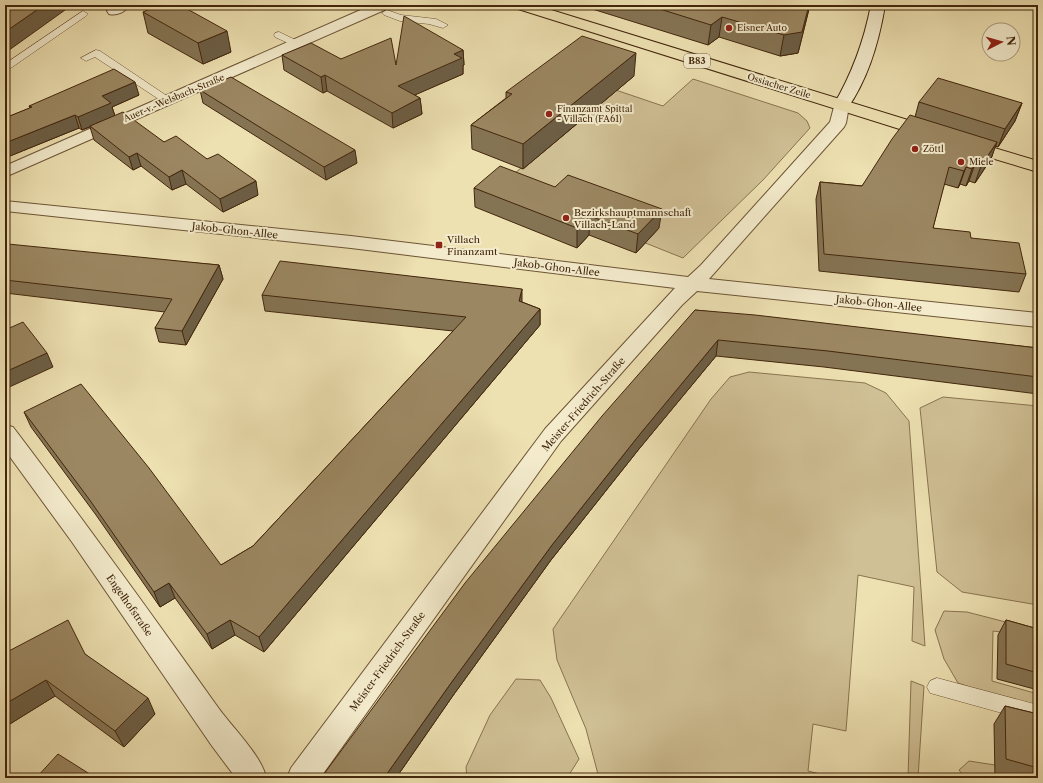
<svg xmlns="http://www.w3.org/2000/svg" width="1043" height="783" viewBox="0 0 1043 783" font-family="'Libre Caslon Text',serif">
<rect width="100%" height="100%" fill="#ede0b1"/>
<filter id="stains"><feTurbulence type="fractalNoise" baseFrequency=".005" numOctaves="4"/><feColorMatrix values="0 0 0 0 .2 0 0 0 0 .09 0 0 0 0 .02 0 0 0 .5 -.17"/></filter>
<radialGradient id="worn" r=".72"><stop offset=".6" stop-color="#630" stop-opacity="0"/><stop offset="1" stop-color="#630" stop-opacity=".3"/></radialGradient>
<g fill="#d0c095" stroke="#897350">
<path d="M 693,79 L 798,113 L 807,121 L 810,128 L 763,180 L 683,258 L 500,185 L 591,112 L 595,83 L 663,106 Z"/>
<path d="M 749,372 L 865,383 L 886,393 L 909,421 L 925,646 L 912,641 L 914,587 L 858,575 L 846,731 L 813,724 L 808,771 L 820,774 L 819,778 L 599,778 L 586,729 L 557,660 L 553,629 L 711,399 L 730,377 Z"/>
<path d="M 943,397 L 1038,406 L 1038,605 L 962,592 L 937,572 L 920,408 Z"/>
<path d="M 944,611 L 967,612 L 1025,627 L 1016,634 L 993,631 L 992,681 L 1038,694 L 1038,707 L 992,695 L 958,683 L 944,659 L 935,630 Z"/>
<path d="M 516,679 L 540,680 L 551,698 L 579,759 L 567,778 L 467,778 L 466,767 L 490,715 Z"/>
<path d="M 911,681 L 924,686 L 918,778 L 908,778 Z"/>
<path d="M 969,761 L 995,765 L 999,778 L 965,778 L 959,770 Z"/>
</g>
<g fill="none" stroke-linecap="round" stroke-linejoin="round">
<g stroke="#6d5435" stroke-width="1">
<g id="lane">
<path d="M 387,10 L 401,15 L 436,19 L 448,25 L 443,28 L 429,24 L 400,21 L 384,15 L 382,13 Z"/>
<path d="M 83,11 L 88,14 L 86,16 L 5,72 L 5,64 Z"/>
<path d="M 279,32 L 300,42 L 301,44 L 296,47 L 275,37 L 274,35 L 275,33 Z"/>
<path d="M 96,50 L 100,51 L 173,100 L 171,102 L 163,102 L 95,57 L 86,61 L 81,58 Z"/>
<path d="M 937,678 L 1038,705 L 1038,723 L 930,693 L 927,687 L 930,681 Z"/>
</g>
</g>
<g stroke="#6d5435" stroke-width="2">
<g id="street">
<path d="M 113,5 L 130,5 C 125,12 117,16 109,14 L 107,11 Z"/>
<path d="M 372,5 L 391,5 L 389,8 L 5,177 L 5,166 Z"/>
<path d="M 841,101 L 847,103 L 849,106 L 846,123 L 844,127 L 709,279 L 1038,313 L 1038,327 L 697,291 L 682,305 L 561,441 L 320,778 L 287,778 L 291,768 L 545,429 L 675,288 L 351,248 L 5,211 L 5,201 L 351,236 L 688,277 L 701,265 L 830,122 L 835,103 Z"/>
<path d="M 5,425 L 13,427 C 83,519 150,612 217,706 C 230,725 263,757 266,778 L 236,778 L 212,746 L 72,542 L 5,450 Z"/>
</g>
</g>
<g stroke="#42260c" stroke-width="2">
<path id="secondary" d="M 871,5 L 885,5 C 879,42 868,79 847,109 L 841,111 L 835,109 L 833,106 C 852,74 864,41 871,5 Z"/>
</g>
<g stroke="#42260c" stroke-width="2">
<g id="primary">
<path d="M 513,5 L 535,5 L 937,129 L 939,133 L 937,137 L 931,138 L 925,137 L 515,8 Z"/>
<path d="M 964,139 L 1038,161 L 1038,172 L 958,148 L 955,144 L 958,140 Z"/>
</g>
</g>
<use href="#lane" fill="#f3ebcc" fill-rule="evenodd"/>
<use href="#street" fill="#f3ebcc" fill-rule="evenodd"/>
<use href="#secondary" fill="#f3ebcc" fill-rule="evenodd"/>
<use href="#primary" fill="#ede0b1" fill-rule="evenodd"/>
</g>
<g fill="#857454" stroke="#42260c">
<path d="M 589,5 L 810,5 L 798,53 L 780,56 L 719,37 L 708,45 L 589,8 Z"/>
<path d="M 143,12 L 231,52 L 203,64 L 148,33 Z"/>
<path d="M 463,50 L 464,65 L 463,65 L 463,74 L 414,95 L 420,98 L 422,114 L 393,128 L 327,91 L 323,93 L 284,70 L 282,55 L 341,59 L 396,65 Z"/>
<path d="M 634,76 L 523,169 L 472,149 L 471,125 L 506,98 L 506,92 Z"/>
<path d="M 200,90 L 357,163 L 326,180 L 203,103 Z"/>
<path d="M 139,95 L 112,107 L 115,116 L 164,142 L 207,159 L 258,195 L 223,212 L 186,184 L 172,190 L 141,166 L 133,170 L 94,140 L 90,127 L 82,130 L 79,128 L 5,158 L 5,118 L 30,108 L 29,106 Z"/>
<path d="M 919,102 L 1022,103 L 1015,121 L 998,147 L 995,146 L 991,159 L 975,183 L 969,181 L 966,186 L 960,184 L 958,188 L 944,184 L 933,228 L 971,238 L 1026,274 L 1019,292 L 819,271 L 816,199 L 820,182 L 862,186 L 915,117 Z"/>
<path d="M 474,188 L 659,228 L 636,253 L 589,235 L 577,248 L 475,207 Z"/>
<path d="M 5,247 L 219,265 L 223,279 L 186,345 L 159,342 L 155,328 L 165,312 L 5,293 Z"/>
<path d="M 262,295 L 522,302 L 540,309 L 540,325 L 264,652 L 235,635 L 212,649 L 175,598 L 160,607 L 96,515 L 31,427 L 24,412 L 221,565 L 253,546 L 453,331 L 265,311 Z"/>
<path d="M 695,310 L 1038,348 L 1038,394 L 824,367 L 716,356 L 639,449 L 551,560 L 452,697 L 396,778 L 321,778 Z"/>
<path d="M 1006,620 L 1038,629 L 1038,690 L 997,679 L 998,635 Z"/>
<path d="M 5,653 L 85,654 L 155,714 L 124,747 L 55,696 L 5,727 Z"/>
<path d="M 1005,706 L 1038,714 L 1038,778 L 999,778 L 995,777 L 994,724 Z"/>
</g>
<g fill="#6c5e45" stroke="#42260c">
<path d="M 44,5 L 72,5 L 5,53 L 5,32 Z"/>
<path d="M 809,5 L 810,5 L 798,53 L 780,56 L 784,35 Z"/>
<path d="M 722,17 L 719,37 L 708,45 L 711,25 Z"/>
<path d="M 227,31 L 231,52 L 203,64 L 198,43 Z"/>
<path d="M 463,50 L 464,65 L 463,65 L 463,74 L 399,102 L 398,86 L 454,54 Z"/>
<path d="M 636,53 L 634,76 L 523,169 L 523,144 Z"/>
<path d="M 325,75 L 327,91 L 323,93 L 321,77 Z"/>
<path d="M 135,82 L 139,95 L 112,107 L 115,116 L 82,130 L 78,117 L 102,96 Z"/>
<path d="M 420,98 L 422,114 L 393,128 L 392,113 Z"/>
<path d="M 1022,103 L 1015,121 L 998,147 L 1005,129 Z"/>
<path d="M 75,115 L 79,128 L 5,158 L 5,143 Z"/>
<path d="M 997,142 L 991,159 L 975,183 L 981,166 Z"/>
<path d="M 355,150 L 357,163 L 326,180 L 324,167 Z"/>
<path d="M 137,153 L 141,166 L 133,170 L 129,157 Z"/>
<path d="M 975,164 L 969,181 L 966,186 L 972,169 Z"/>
<path d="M 966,167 L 960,184 L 958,188 L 964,171 Z"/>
<path d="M 182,170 L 186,184 L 172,190 L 169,177 Z"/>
<path d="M 256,181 L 258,195 L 223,212 L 220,199 Z"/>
<path d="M 662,209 L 659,228 L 636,253 L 638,234 Z"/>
<path d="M 590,216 L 589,235 L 577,248 L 577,228 Z"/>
<path d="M 219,265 L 223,279 L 186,345 L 182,331 Z"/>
<path d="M 522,289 L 522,304 L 519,301 Z"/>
<path d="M 540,309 L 540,325 L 264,652 L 259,637 Z"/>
<path d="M 718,340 L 716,356 L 639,449 L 551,560 L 452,697 L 396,778 L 384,778 L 451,683 L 552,545 L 640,434 Z"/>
<path d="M 47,353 L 53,367 L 5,389 L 5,372 Z"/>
<path d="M 169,583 L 175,598 L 160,607 L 154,592 Z"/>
<path d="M 230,620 L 235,635 L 212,649 L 207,634 Z"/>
<path d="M 46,680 L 55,696 L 5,727 L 5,704 Z"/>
<path d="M 148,698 L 155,714 L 124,747 L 115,731 Z"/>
</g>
<g fill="#9b8762" stroke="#42260c">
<path d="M 7,5 L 44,5 L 5,32 L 5,6 Z"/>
<path d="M 160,5 L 180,5 L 227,31 L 198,43 L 143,12 Z"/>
<path d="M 647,5 L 809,5 L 802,32 L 784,35 L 722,17 L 711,25 Z"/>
<path d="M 404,16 L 463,50 L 454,54 L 462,58 L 398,86 L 420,98 L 392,113 L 325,75 L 321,77 L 282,55 L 311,43 L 341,59 L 391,38 L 396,65 Z"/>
<path d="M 582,36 L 636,53 L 523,144 L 471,125 L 512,94 L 506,92 Z"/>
<path d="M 114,69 L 135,82 L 102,96 L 111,103 L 78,117 L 75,115 L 5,143 L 5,118 L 32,107 L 29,106 Z"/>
<path d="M 231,77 L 355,150 L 324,167 L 200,90 Z"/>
<path d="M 938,78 L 1022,103 L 1005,129 L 919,102 Z"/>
<path d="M 123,112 L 164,142 L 176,136 L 207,159 L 218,154 L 256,181 L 220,199 L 182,170 L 169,177 L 137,153 L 129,157 L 90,126 Z"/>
<path d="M 910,115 L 997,142 L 981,166 L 975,164 L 972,169 L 966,167 L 964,171 L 949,167 L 933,228 L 970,232 L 971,238 L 1019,243 L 1026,274 L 824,254 L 820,182 L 862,186 L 892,139 Z"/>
<path d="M 500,166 L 555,187 L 568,175 L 662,209 L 638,234 L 590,216 L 577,228 L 474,188 Z"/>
<path d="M 8,244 L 219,265 L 182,331 L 155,328 L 172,299 L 5,280 L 5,247 Z"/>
<path d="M 280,261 L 522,289 L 519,301 L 540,309 L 259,637 L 230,620 L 207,634 L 169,583 L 154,592 L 89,499 L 24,412 L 81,384 L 149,468 L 221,565 L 253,546 L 466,317 L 262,295 Z"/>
<path d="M 695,310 L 755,315 L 1038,348 L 1038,377 L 828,351 L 718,340 L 640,434 L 552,545 L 451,683 L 384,778 L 321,778 L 465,583 L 602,416 Z"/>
<path d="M 23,322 L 47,353 L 5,372 L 5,330 Z"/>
<path d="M 68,620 L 85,654 L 148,698 L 115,731 L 46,680 L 5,704 L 5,653 Z"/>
<path d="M 1006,620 L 1038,629 L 1038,673 L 1006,664 Z"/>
<path d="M 1005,706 L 1038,714 L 1038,768 L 1006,759 Z"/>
<path d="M 58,754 L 96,778 L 36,778 Z"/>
</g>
<g fill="#8f2418" stroke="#f3ebcc" stroke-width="1.5">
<circle cx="729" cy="28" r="4"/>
<circle cx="549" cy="114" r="4"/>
<circle cx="915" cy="149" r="4"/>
<circle cx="961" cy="162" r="4"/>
<circle cx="566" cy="218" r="4"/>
<rect x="435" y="241" width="8" height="8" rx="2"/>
</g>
<g text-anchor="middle" stroke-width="4" stroke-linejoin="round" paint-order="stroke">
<g font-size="9" fill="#42260c" stroke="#f3ebcc" text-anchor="start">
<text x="737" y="31">Eisner Auto</text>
<text x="557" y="112">Finanzamt Spittal<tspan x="557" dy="10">- Villach (FA61)</tspan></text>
<text x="923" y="152">Zöttl</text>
<text x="969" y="165">Miele</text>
</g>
<rect fill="#f3ebcc" stroke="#776146" stroke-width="1" x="684" y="54" width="26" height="14" rx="3"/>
<g font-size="9" font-weight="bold" fill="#42260c">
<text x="697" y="64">B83</text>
</g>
<g font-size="9" fill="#42260c" stroke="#f3ebcc">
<text transform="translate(779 86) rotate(17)" y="3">Ossiacher Zeile</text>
<text transform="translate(174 98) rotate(-23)" y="3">Auer-v.-Welsbach-Straße</text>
</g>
<g font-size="10" fill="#42260c" stroke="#f3ebcc" text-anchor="start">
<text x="574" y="216">Bezirkshauptmannschaft<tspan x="574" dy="12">Villach-Land</tspan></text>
<text x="447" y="243">Villach<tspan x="447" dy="12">Finanzamt</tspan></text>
</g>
<g font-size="10" fill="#42260c" stroke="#f3ebcc">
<text transform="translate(235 230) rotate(6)" y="4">Jakob-Ghon-Allee</text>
<text transform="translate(557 267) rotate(7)" y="4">Jakob-Ghon-Allee</text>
<text transform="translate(879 303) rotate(6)" y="4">Jakob-Ghon-Allee</text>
<text transform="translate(583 404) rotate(-49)" y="4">Meister-Friedrich-Straße</text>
<text transform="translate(130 605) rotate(55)" y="4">Engelhofstraße</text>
<text transform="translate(387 661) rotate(-54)" y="4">Meister-Friedrich-Straße</text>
</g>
</g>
<rect width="1043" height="783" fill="none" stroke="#ede0b1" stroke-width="20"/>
<rect x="6" y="6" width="1031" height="771" fill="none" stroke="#42260c" stroke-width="2"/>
<rect x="10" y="10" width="1023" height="763" fill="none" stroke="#42260c"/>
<g transform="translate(1001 42) rotate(84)"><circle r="19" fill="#f3ebcc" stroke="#ac9c7f"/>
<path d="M0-3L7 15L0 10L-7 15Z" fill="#8f2418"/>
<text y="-6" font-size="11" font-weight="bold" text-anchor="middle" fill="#42260c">N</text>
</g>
<rect width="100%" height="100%" filter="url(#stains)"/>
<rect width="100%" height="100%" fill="url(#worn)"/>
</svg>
